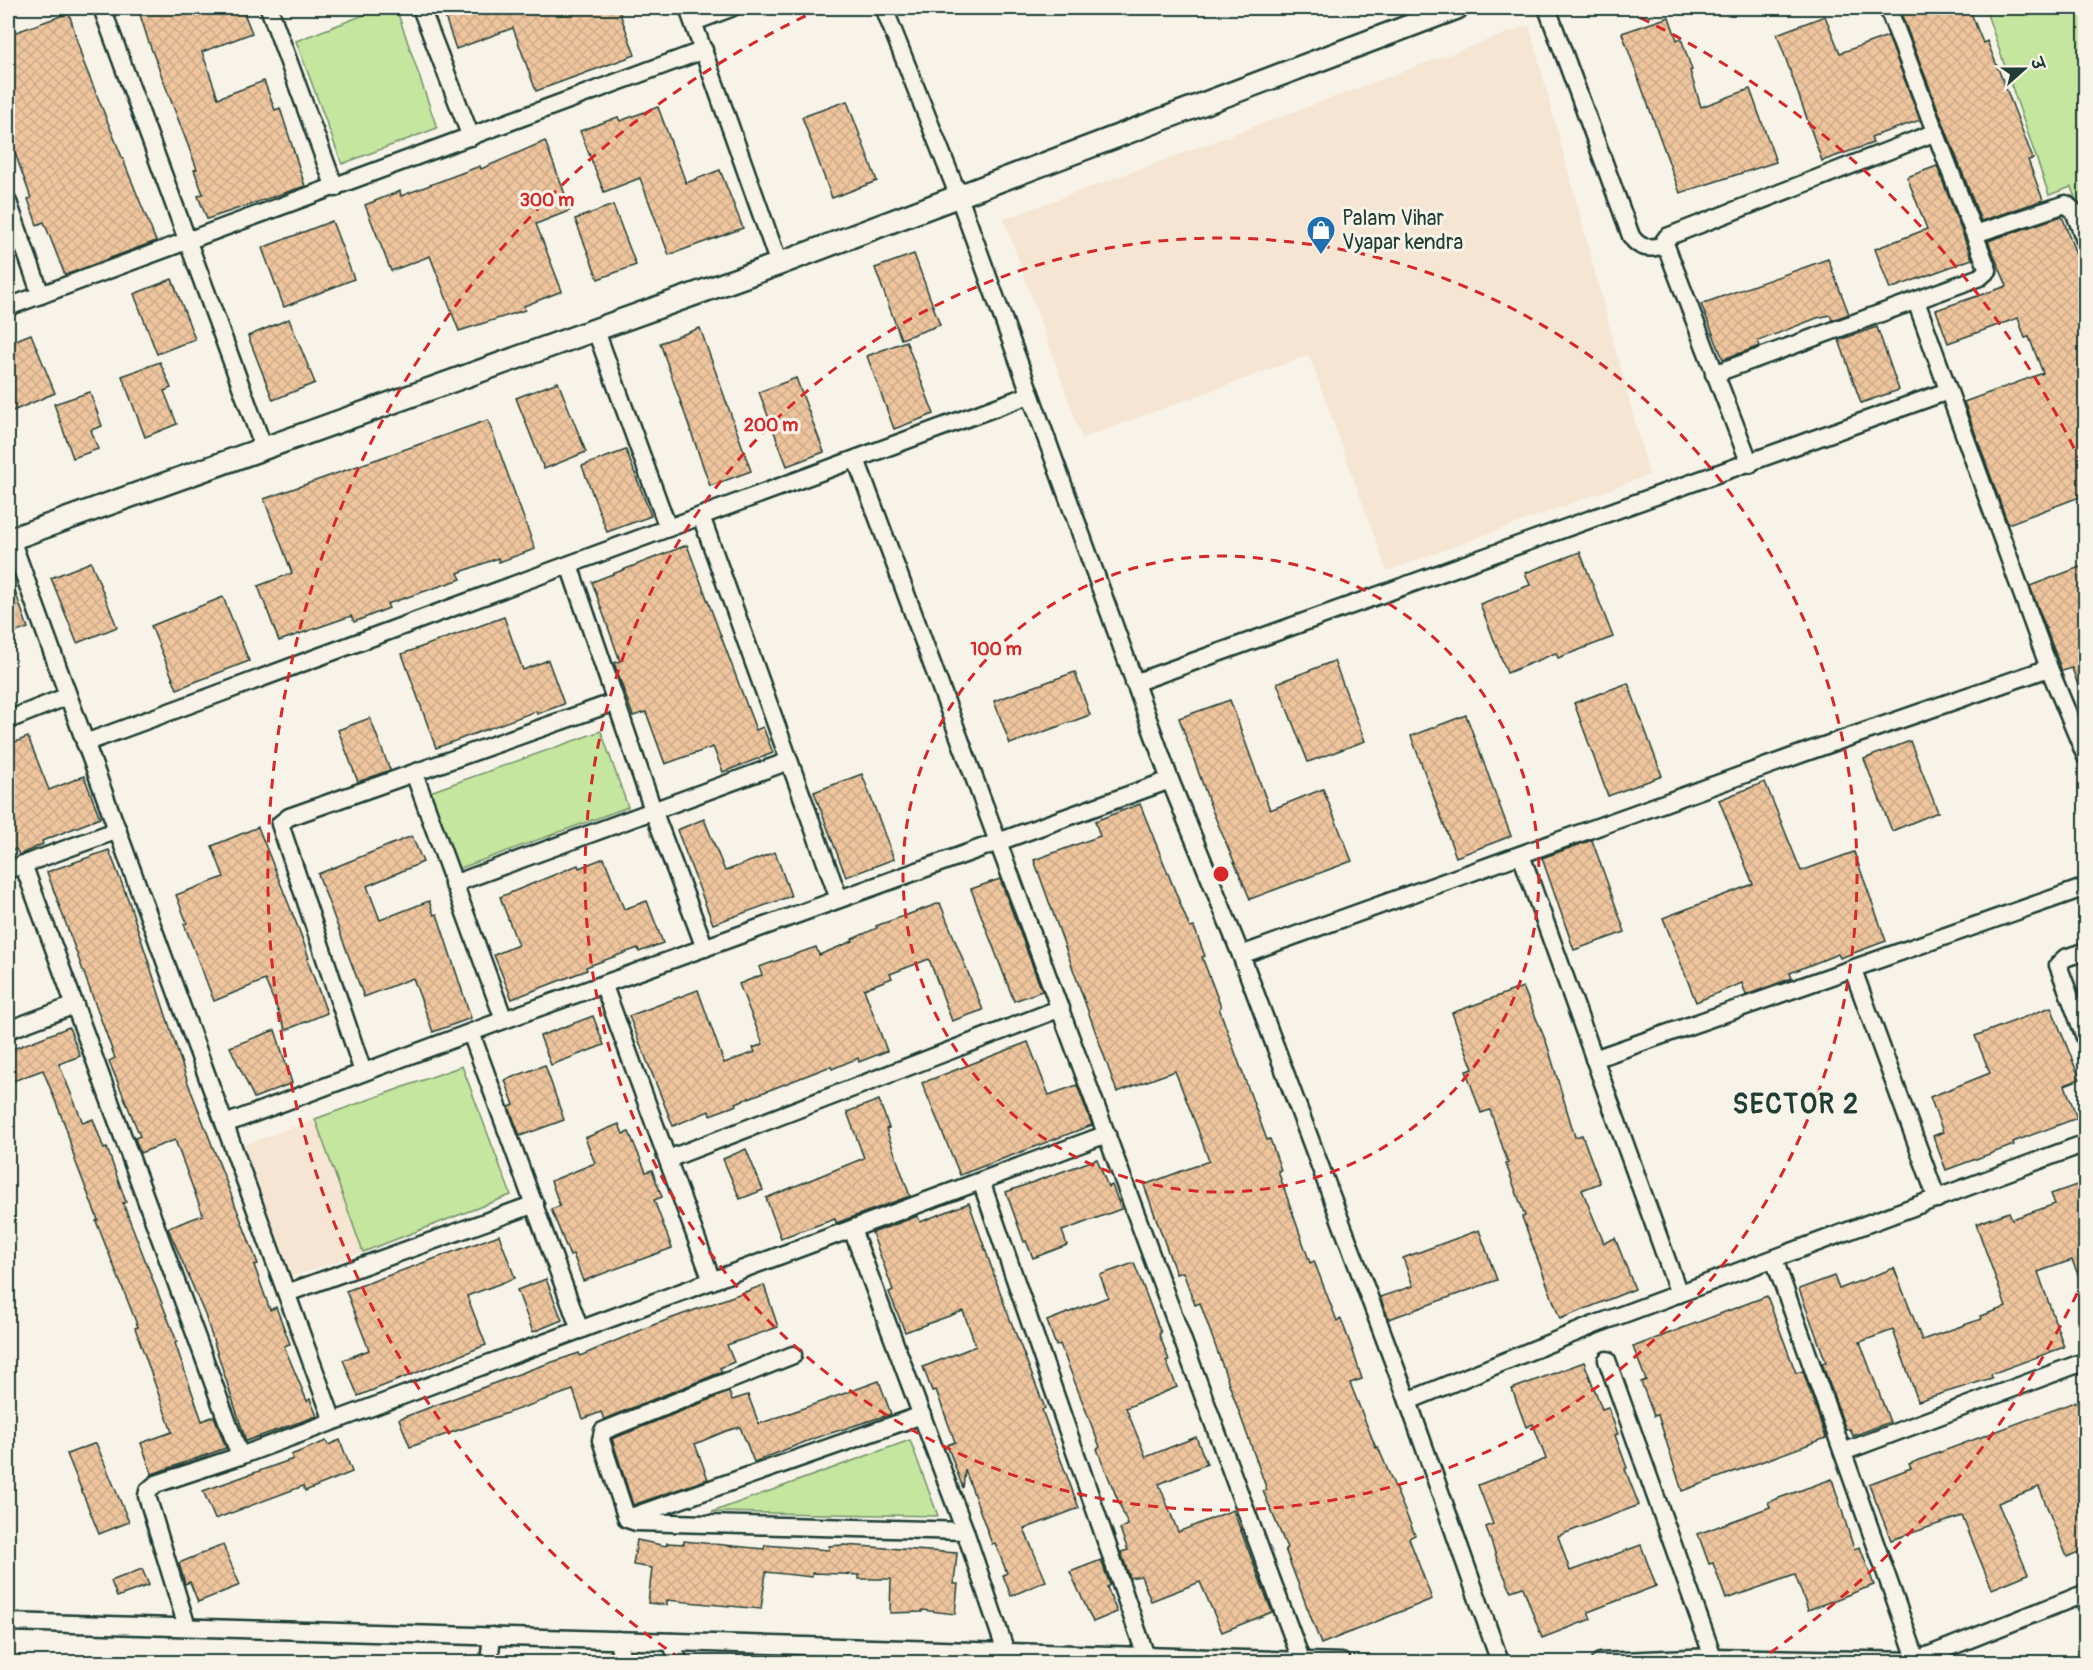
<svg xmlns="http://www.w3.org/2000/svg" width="2093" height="1670" viewBox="0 0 2093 1670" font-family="Pangolin,'Playpen Sans Deva',sans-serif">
<defs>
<pattern id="building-cross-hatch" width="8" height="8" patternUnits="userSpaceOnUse" patternTransform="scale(1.5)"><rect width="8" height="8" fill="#efc59e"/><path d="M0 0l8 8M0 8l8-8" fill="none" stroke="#ccaa89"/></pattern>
</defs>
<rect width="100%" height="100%" fill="#f7f3e8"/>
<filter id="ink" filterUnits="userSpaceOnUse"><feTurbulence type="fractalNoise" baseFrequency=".0167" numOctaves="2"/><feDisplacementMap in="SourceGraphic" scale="12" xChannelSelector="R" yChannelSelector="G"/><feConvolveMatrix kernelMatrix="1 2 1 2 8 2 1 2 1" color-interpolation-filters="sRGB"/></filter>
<g filter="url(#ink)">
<g fill="#f5e5d2">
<path d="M 1529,25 L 1649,475 L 1387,571 L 1309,355 L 1082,438 L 1004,219 Z"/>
<path d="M 315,1119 L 363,1252 L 292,1277 L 244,1145 Z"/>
</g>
<g fill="#c5e69f" stroke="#72926a" stroke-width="1.5">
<path d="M 382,8 L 396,8 L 437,128 L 342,164 L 296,41 Z"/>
<path d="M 1985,8 L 2085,8 L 2085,225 L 2071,187 L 2049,195 Z"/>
<path d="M 601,731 L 628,807 L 458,869 L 430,792 Z"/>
<path d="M 462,1066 L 511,1195 L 363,1252 L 315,1119 Z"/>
<path d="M 910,1440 L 938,1516 L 712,1512 Z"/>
</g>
<g fill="url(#building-cross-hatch)" stroke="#1f3d34" stroke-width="1.5">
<path d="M 138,8 L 242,8 L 252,33 L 202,52 L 218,98 L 264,81 L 275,110 L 280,108 L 305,186 L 207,219 L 198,196 L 203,194 L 194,170 L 197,169 L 148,40 Z"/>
<path d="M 442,8 L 618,8 L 635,55 L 536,91 L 513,28 L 456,49 Z"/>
<path d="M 1899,8 L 1969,8 L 1983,43 L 1987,41 L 2009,96 L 2033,159 L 2028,160 L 2043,200 L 1981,221 Z"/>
<path d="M 69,13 L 83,61 L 156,241 L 65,275 L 44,222 L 37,225 L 28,199 L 31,198 L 8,133 L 8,35 Z"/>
<path d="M 1825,16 L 1840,53 L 1888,36 L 1920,120 L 1871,137 L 1873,143 L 1822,161 L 1777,34 Z"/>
<path d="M 1669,17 L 1677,40 L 1681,38 L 1692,70 L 1690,71 L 1701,107 L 1750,89 L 1776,162 L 1680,193 L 1622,33 Z"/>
<path d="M 847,101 L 877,181 L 832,198 L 802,117 Z"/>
<path d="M 658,107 L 686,183 L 720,170 L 743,228 L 669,255 L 640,178 L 604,192 L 580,131 L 618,117 L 620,121 Z"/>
<path d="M 545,141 L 571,210 L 536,224 L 562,291 L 524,306 L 525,310 L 459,331 L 430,256 L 391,271 L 365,205 L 400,191 L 401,196 L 480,166 L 481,169 Z"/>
<path d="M 1937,166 L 1972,259 L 1890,289 L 1875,249 L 1927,229 L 1907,177 Z"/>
<path d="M 613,205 L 636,265 L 598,279 L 575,219 Z"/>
<path d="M 2062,216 L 2085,279 L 2085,495 L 2008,524 L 1964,402 L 2043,373 L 2029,337 L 2025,338 L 2018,318 L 1948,343 L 1936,310 L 2007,286 L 1988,241 Z"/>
<path d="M 332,221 L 354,279 L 284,307 L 262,248 Z"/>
<path d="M 914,254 L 940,325 L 901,339 L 875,268 Z"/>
<path d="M 1828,259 L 1849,314 L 1832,320 L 1830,315 L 1817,318 L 1758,341 L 1760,346 L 1723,359 L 1701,304 Z"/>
<path d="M 172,279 L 195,339 L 157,354 L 134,294 Z"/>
<path d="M 289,319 L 315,383 L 273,400 L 248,336 Z"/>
<path d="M 1877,327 L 1899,390 L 1861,403 L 1839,340 Z"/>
<path d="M 700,328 L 751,471 L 710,486 L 660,343 Z"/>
<path d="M 31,334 L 55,393 L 8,413 L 8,343 Z"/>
<path d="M 906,341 L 934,414 L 894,429 L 867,356 Z"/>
<path d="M 160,362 L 171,388 L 164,391 L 177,424 L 145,437 L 122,376 Z"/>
<path d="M 796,378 L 824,452 L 787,466 L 759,392 Z"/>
<path d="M 558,382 L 586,452 L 544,469 L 516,398 Z"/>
<path d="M 90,392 L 102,426 L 91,430 L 98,449 L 73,458 L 54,404 Z"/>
<path d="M 488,420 L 535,549 L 499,562 L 498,558 L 458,573 L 461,579 L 387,604 L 389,608 L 354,622 L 351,616 L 279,641 L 258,586 L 292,573 L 264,499 Z"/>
<path d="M 626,450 L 651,516 L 607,532 L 582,466 Z"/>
<path d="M 687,545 L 756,730 L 763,727 L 773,753 L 723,772 L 713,747 L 665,764 L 646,712 L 633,716 L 614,663 L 620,661 L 592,582 Z"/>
<path d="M 1580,552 L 1613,637 L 1558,658 L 1556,653 L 1507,673 L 1480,604 L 1530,585 L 1525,573 Z"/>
<path d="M 91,562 L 117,627 L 77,643 L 51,578 Z"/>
<path d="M 2085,565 L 2085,699 L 2083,700 L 2072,668 L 2062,671 L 2030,586 Z"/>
<path d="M 10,577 L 28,628 L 8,635 L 8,578 Z"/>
<path d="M 223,597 L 249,661 L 177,689 L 151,626 Z"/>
<path d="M 504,617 L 523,670 L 548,660 L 564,704 L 537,714 L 536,711 L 436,748 L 402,654 Z"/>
<path d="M 1334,661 L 1365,741 L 1308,762 L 1277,683 Z"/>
<path d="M 1075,672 L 1090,715 L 1010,744 L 994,701 Z"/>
<path d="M 1628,683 L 1662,776 L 1608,796 L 1574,703 Z"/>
<path d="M 1230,700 L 1270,810 L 1323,789 L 1352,861 L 1250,899 L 1212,810 L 1179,718 Z"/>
<path d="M 1466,715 L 1511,836 L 1456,857 L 1411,736 Z"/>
<path d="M 370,718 L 390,770 L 358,782 L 338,730 Z"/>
<path d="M 28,737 L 49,790 L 84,776 L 100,818 L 42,841 L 43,844 L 19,855 L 16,849 L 8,852 L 8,745 Z"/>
<path d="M 1910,741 L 1938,812 L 1892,831 L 1864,759 Z"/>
<path d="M 862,774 L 894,859 L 846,877 L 814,792 Z"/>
<path d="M 1765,782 L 1801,871 L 1854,852 L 1886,941 L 1840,958 L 1838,954 L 1790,973 L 1792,978 L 1746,995 L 1742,983 L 1696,1002 L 1663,918 L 1753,884 L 1719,800 Z"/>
<path d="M 1140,804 L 1190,928 L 1194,927 L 1205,956 L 1202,957 L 1221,1007 L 1219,1008 L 1267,1140 L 1270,1139 L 1281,1170 L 1278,1171 L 1310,1263 L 1314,1261 L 1337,1321 L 1341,1319 L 1353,1351 L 1362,1379 L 1350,1383 L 1376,1448 L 1378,1447 L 1415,1535 L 1409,1538 L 1432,1599 L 1321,1644 L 1285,1549 L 1287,1548 L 1263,1491 L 1267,1490 L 1200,1303 L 1195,1305 L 1183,1272 L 1176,1274 L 1144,1185 L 1209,1161 L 1198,1130 L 1175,1071 L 1117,1092 L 1034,860 L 1100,836 L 1095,821 Z"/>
<path d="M 704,819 L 725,871 L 775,852 L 791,896 L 713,924 L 677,830 Z"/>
<path d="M 258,827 L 301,935 L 309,958 L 307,959 L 327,1013 L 286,1030 L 265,980 L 214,1001 L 184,924 L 187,923 L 176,895 L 224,877 L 212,846 Z"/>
<path d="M 412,836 L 423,862 L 367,886 L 380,920 L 429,901 L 434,915 L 437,914 L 471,1018 L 433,1032 L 413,978 L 364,997 L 318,874 Z"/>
<path d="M 1592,840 L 1625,932 L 1574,950 L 1542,858 Z"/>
<path d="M 109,850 L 129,902 L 188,1083 L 258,1264 L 254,1265 L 270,1310 L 276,1307 L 290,1344 L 284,1346 L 307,1401 L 310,1399 L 317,1416 L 246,1441 L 205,1315 L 168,1228 L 203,1215 L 175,1140 L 140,1153 L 135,1138 L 140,1136 L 109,1061 L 115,1058 L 47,872 Z"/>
<path d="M 604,858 L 624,909 L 647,901 L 663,943 L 639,952 L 638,948 L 586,967 L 587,970 L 512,999 L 494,955 L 518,945 L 500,897 L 578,865 L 579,868 Z"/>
<path d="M 1000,879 L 1042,991 L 1014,1001 L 971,889 Z"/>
<path d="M 940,903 L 983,1010 L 952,1021 L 929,959 L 890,974 L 892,978 L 864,989 L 887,1051 L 859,1062 L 858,1058 L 832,1069 L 831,1066 L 736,1103 L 737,1105 L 710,1115 L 709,1111 L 673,1126 L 629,1016 L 698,990 L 724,1063 L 755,1052 L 753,1048 L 763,1044 L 739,984 L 762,975 L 759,967 L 816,947 L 819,955 L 853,941 L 852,939 L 877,928 L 876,926 Z"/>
<path d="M 1523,987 L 1547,1044 L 1575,1137 L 1582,1135 L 1600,1183 L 1582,1190 L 1604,1243 L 1615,1238 L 1635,1289 L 1560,1319 L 1522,1217 L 1525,1216 L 1506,1164 L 1508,1163 L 1490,1110 L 1481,1113 L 1466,1071 L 1473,1069 L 1452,1013 Z"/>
<path d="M 2051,1007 L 2080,1079 L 2065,1085 L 2077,1118 L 2013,1142 L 2014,1145 L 1946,1170 L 1933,1136 L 1943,1132 L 1930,1097 L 1990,1073 L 1975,1036 Z"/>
<path d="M 593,1016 L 604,1045 L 551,1065 L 540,1036 Z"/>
<path d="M 69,1027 L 80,1056 L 59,1064 L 83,1123 L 93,1119 L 104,1149 L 107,1148 L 126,1202 L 123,1203 L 177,1342 L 175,1343 L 202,1421 L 214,1416 L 226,1448 L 152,1474 L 141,1443 L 172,1432 L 135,1328 L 138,1327 L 96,1221 L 98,1220 L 75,1160 L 66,1128 L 43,1070 L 13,1081 L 8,1066 L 8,1051 Z"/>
<path d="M 275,1030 L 292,1083 L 254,1098 L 230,1047 Z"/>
<path d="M 1028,1042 L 1049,1095 L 1077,1085 L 1092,1125 L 960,1175 L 922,1083 Z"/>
<path d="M 545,1065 L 564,1120 L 520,1136 L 509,1107 L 514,1105 L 505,1080 Z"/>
<path d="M 879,1100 L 889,1128 L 886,1129 L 910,1196 L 836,1223 L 835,1219 L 781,1238 L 766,1198 L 864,1158 L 847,1112 Z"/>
<path d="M 619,1124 L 623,1134 L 629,1132 L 646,1172 L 652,1170 L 662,1197 L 654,1200 L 672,1248 L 583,1281 L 573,1254 L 570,1256 L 551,1209 L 560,1206 L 551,1181 L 595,1163 L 585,1138 Z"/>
<path d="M 746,1149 L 763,1190 L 740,1199 L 723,1159 Z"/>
<path d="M 1097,1159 L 1108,1187 L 1112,1185 L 1121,1209 L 1062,1231 L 1067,1245 L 1033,1258 L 1026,1241 L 1024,1242 L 1006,1192 Z"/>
<path d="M 2085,1182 L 2085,1291 L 2072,1260 L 2038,1272 L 2064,1347 L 1991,1374 L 1992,1378 L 1918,1401 L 1893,1330 L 1860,1342 L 1890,1422 L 1853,1436 L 1850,1429 L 1846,1430 L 1822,1363 L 1826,1362 L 1799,1289 L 1834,1276 L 1839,1289 L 1894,1268 L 1922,1340 L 1981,1319 L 1980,1316 L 2006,1307 L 1976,1224 L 2009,1212 L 2012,1219 L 2055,1204 L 2051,1194 Z"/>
<path d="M 969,1203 L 1006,1309 L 1045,1408 L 1042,1410 L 1079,1508 L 1024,1529 L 1046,1581 L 1011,1596 L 1003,1575 L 1007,1573 L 995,1543 L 992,1544 L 965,1470 L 963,1488 L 947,1445 L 955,1442 L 936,1390 L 932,1391 L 923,1367 L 976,1346 L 963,1311 L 905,1332 L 889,1292 L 893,1290 L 872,1233 L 918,1216 L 920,1222 Z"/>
<path d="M 1479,1230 L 1497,1280 L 1389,1319 L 1380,1297 L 1413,1286 L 1403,1258 Z"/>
<path d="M 499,1235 L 515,1278 L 467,1296 L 486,1345 L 358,1396 L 343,1360 L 369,1350 L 346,1291 Z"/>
<path d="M 1134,1263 L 1161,1333 L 1159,1334 L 1169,1360 L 1166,1361 L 1177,1387 L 1126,1408 L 1146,1457 L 1196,1437 L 1207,1464 L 1159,1484 L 1178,1532 L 1233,1510 L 1272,1612 L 1222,1632 L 1200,1582 L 1151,1601 L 1141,1576 L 1130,1578 L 1121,1552 L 1128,1550 L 1120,1529 L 1128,1525 L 1097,1449 L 1100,1447 L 1060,1344 L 1056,1346 L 1047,1321 L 1108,1297 L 1100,1275 Z"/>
<path d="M 546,1279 L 562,1320 L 533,1332 L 517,1290 Z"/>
<path d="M 764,1285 L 778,1327 L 727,1345 L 734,1362 L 720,1368 L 722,1372 L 604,1419 L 601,1412 L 583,1419 L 573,1390 L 410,1447 L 399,1419 L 532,1369 L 579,1353 L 580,1356 L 653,1325 Z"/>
<path d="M 1767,1296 L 1796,1373 L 1803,1371 L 1826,1438 L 1682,1491 L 1658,1415 L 1654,1416 L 1641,1382 L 1646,1380 L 1633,1347 Z"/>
<path d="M 1584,1362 L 1602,1409 L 1608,1407 L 1618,1434 L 1615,1435 L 1627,1468 L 1625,1469 L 1639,1505 L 1558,1536 L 1570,1571 L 1641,1545 L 1656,1586 L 1588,1612 L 1591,1619 L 1542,1638 L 1523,1587 L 1511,1591 L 1497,1559 L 1486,1527 L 1493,1524 L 1478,1485 L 1546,1459 L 1533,1424 L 1526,1427 L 1512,1389 Z"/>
<path d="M 879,1381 L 891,1414 L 815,1438 L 754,1462 L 740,1427 L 726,1431 L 695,1444 L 708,1479 L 633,1505 L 612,1439 L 729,1392 L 732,1400 L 748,1395 L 759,1424 Z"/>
<path d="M 2085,1398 L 2085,1549 L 2067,1557 L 2039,1487 L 1998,1503 L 2028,1574 L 1992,1589 L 1962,1516 L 1891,1540 L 1869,1484 L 1911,1468 L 1909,1464 Z"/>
<path d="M 340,1440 L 352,1472 L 305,1491 L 303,1486 L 215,1519 L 203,1491 L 293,1459 L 291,1455 L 326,1441 L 328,1445 Z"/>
<path d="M 96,1443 L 129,1522 L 99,1534 L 67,1454 Z"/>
<path d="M 1832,1479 L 1854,1549 L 1860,1547 L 1874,1585 L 1808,1610 L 1795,1575 L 1726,1599 L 1713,1563 L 1709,1564 L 1698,1534 L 1770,1507 L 1768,1502 Z"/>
<path d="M 637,1540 L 666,1546 L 667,1543 L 684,1544 L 684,1541 L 764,1549 L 765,1545 L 829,1550 L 829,1546 L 844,1545 L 957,1553 L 954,1584 L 958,1584 L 955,1614 L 922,1610 L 922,1612 L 890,1613 L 891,1579 L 859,1579 L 859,1575 L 843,1574 L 812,1573 L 812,1577 L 766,1572 L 761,1609 L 667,1600 L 667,1605 L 648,1603 L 652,1568 L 633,1565 Z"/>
<path d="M 223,1545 L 240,1585 L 198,1602 L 190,1582 L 185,1584 L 179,1563 Z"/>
<path d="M 1101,1560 L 1110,1585 L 1107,1587 L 1117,1612 L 1093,1622 L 1070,1572 Z"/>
<path d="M 142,1569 L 149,1585 L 117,1597 L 111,1581 Z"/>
</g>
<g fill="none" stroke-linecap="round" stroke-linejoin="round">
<g stroke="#1f3d34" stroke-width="21">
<g id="minor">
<path d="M 102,8 L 264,449"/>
<path d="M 269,8 L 335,188"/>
<path d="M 421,8 L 471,137"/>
<path d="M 688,8 L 779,264"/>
<path d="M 884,8 L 959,197 L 1170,780 L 1241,955 L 1408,1401 L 1500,1662"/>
<path d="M 1547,8 L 1631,236 C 1640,250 1650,249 1665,245"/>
<path d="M 694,22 L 731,8"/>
<path d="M 8,202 L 41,295"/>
<path d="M 1975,234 L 2066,204 L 2074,211 L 2086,243"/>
<path d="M 1916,301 L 2049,668 L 2086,757"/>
<path d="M 8,307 L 704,50"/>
<path d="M 595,328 L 668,528"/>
<path d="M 1714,374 L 1980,277 L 1988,270 L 1888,8"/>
<path d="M 856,459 L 1302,1662"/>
<path d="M 1750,464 L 1664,241 L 1667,237 L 1936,132"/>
<path d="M 701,516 L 839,899"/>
<path d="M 11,539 L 333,1421"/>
<path d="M 569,565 L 653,810 L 705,948"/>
<path d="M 1134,683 L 1948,391"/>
<path d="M 8,720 L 68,696"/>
<path d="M 85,743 L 1029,395"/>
<path d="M 414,773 L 504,1020"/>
<path d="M 1521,855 L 1679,1294"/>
<path d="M 23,864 L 240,1456"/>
<path d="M 8,870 L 118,830"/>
<path d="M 453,884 L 789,761"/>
<path d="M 2086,951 L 2065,958 L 2058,965 L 2086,1040"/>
<path d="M 1241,955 L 1809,751 L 2049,668"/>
<path d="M 1853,970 L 1937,1199"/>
<path d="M 604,986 L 712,1281"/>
<path d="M 8,1030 L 75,1005"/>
<path d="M 471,1033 L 580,1330"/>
<path d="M 1594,1059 L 2086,887"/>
<path d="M 363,1072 L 280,824 L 289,817 L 615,702"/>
<path d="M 225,1124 L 504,1020 L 1170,780"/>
<path d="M 668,1159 L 1061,1008"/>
<path d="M 981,1181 L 1148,1662"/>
<path d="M 852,1229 L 965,1531 L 1006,1652"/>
<path d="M 287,1293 L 535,1204"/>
<path d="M 793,1355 L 603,1431 L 601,1440 L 627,1519 L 636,1522 L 965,1531"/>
<path d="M 1607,1360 L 1713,1657"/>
<path d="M 1408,1401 L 1594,1325 L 2086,1143"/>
<path d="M 1843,1452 L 2086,1361"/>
<path d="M 628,1518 L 922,1415"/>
<path d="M 8,1622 L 1342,1662"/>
<path d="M 187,1627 L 147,1496 L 148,1491 L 156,1484 L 240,1456 L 1107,1134"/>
<path d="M 618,1640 L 622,1662"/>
<path d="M 671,1642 L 679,1662"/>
<path d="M 489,1662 L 492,1636"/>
<path d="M 1600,1662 L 1713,1657 L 1917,1661 L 1774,1259"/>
<path d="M 1912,1662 L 2086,1593"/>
</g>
</g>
<g stroke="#1f3d34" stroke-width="26">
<path id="tertiary" d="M 8,540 L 779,264 L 1457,8"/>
</g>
<use href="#minor" stroke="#f7f3e8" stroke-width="16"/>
<use href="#tertiary" stroke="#f7f3e8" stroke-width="21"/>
</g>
</g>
<g fill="none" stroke="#d62828" stroke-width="3" stroke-dasharray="10 8">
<circle cx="1221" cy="874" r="318"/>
<circle cx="1221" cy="874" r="636"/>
<path d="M2085 1277A953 953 0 0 1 1761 1659M681 1659A953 953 0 0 1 818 10M1624 10A953 953 0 0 1 2085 471"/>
</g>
<defs>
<g id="shop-pin" transform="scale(1.5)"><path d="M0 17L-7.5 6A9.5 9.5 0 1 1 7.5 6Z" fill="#1f6fb2" stroke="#f7f3e8"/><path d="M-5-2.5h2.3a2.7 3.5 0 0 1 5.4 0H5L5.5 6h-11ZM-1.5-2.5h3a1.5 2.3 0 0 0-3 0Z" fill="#fff"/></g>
</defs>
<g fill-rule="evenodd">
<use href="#shop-pin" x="1321" y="230"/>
</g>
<g text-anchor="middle" stroke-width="6" stroke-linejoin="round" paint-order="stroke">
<g font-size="21" fill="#1f3d34" stroke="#f7f3e8" text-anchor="start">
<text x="1342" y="225">Palam Vihar<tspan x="1342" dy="24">Vyapar kendra</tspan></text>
</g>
<g font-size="27" font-weight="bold" letter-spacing="1.5" fill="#1f3d34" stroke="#f7f3e8">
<text x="1796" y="1113">SECTOR 2</text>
</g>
</g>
<circle cx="1221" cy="874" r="9" fill="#d62828" stroke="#f7f3e8" stroke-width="3"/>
<g font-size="18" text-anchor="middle" font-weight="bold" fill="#d62828" stroke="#f7f3e8" stroke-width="6" stroke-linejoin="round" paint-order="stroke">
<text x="547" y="206">300 m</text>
<text x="771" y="431">200 m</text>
<text x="996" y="655">100 m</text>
</g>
<rect width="2093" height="1670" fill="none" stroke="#f7f3e8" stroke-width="30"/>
<rect x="15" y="15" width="2063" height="1640" fill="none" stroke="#1f3d34" stroke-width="2" filter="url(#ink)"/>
<g transform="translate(2024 69) rotate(69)" stroke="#f7f3e8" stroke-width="4.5" paint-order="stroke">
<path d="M0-4.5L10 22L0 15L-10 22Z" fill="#1f3d34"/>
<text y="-9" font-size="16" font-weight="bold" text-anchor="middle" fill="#1f3d34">उ</text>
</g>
</svg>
